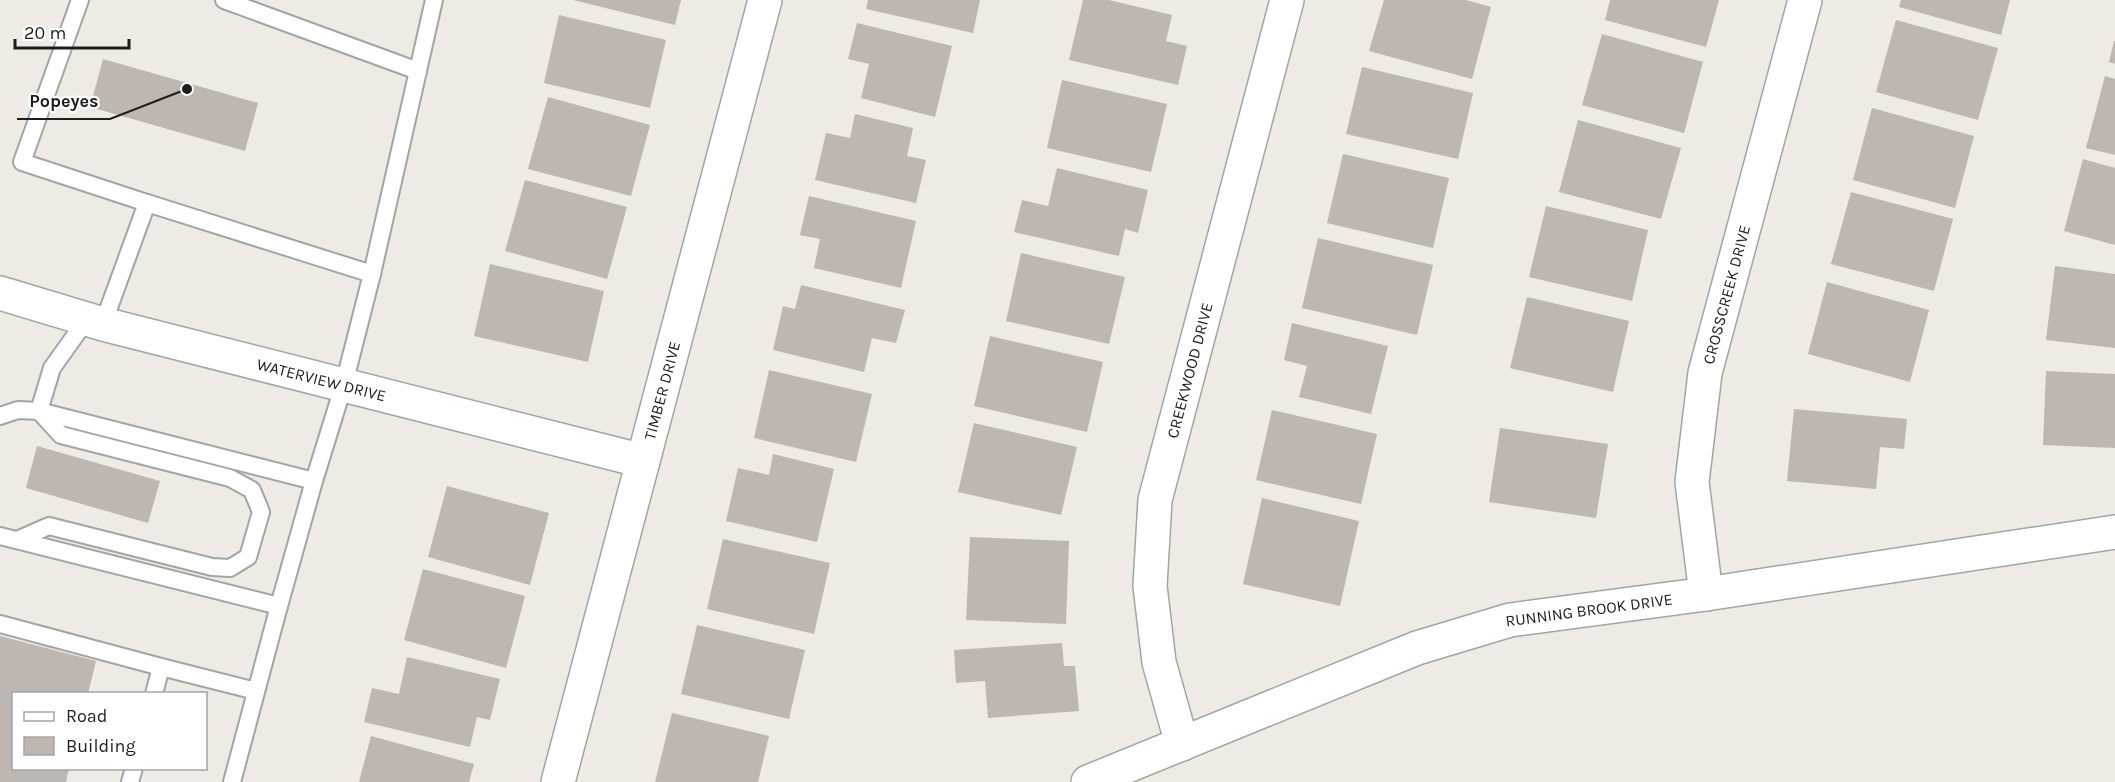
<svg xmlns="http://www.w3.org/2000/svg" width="2115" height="782" viewBox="0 0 2115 782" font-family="Karla,sans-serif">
<rect width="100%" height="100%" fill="#eeeae4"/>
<g fill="#beb6b0">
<path d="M 573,0 L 681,0 L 675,25 Z"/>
<path d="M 868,0 L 980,0 L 973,33 L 866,9 Z"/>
<path d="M 1083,0 L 1109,0 L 1172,15 L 1166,41 L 1187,46 L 1178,85 L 1069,60 Z"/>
<path d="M 1384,0 L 1466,0 L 1491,7 L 1472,79 L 1369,51 Z"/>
<path d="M 1610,0 L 1719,0 L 1706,47 L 1605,20 Z"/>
<path d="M 1901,0 L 2010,0 L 2001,35 L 1899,7 Z"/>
<path d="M 559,15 L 666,40 L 650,108 L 544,83 Z"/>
<path d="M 1896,20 L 1998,48 L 1978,120 L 1876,92 Z"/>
<path d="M 857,23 L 952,46 L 935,117 L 861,98 L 869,64 L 848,59 Z"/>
<path d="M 1602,34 L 1703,62 L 1684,133 L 1582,105 Z"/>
<path d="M 2114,41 L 2115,41 L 2115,64 L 2109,62 Z"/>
<path d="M 103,59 L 258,103 L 245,151 L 90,107 Z"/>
<path d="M 1362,67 L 1473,93 L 1458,159 L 1346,134 Z"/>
<path d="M 2105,76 L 2115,79 L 2115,155 L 2086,148 Z"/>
<path d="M 1062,80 L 1167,104 L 1151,172 L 1047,148 Z"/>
<path d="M 548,97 L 650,125 L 631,196 L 528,169 Z"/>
<path d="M 1872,108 L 1974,136 L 1955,208 L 1853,180 Z"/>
<path d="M 855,114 L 913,128 L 907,156 L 926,160 L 916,203 L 815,180 L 826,133 L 850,138 Z"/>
<path d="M 1578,120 L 1681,148 L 1661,219 L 1559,192 Z"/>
<path d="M 1343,154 L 1449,178 L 1433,248 L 1327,223 Z"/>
<path d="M 2083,159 L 2115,168 L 2115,245 L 2064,231 Z"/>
<path d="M 1057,168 L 1148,190 L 1138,233 L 1125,229 L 1119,256 L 1014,232 L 1022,200 L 1048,206 Z"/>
<path d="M 525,180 L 627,207 L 607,279 L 505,251 Z"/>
<path d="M 1851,192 L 1953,219 L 1934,291 L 1831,264 Z"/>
<path d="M 809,196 L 916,221 L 901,288 L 814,268 L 820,239 L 800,235 Z"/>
<path d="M 1546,206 L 1648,230 L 1632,301 L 1529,277 Z"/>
<path d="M 1318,238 L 1433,265 L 1417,335 L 1302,308 Z"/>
<path d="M 1021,253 L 1125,277 L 1109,344 L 1006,321 Z"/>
<path d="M 490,264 L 604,291 L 588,362 L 474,336 Z"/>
<path d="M 2055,266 L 2115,274 L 2115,348 L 2046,340 Z"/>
<path d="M 1827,282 L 1929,310 L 1910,382 L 1808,354 Z"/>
<path d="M 801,285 L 905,310 L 896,343 L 872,338 L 864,372 L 773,350 L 783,306 L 795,309 Z"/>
<path d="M 1527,297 L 1629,321 L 1613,392 L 1510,368 Z"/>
<path d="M 1292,323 L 1388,346 L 1371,414 L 1299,397 L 1307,366 L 1284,360 Z"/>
<path d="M 990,336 L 1103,362 L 1087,432 L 974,406 Z"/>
<path d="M 769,370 L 872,394 L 856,462 L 754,438 Z"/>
<path d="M 2046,371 L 2115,374 L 2115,448 L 2043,445 Z"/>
<path d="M 1794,409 L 1907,419 L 1904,449 L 1880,447 L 1876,489 L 1787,481 Z"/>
<path d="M 1272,410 L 1377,434 L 1361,504 L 1256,480 Z"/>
<path d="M 974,423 L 1077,447 L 1061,515 L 958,492 Z"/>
<path d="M 1500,428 L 1608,444 L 1596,518 L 1489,502 Z"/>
<path d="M 37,446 L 160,481 L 148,523 L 26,488 Z"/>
<path d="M 773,454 L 834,469 L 817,542 L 726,521 L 738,468 L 769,475 Z"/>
<path d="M 447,486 L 549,513 L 530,585 L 428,557 Z"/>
<path d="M 1262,498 L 1359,521 L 1340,606 L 1243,584 Z"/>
<path d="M 970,537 L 1069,541 L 1066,624 L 966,620 Z"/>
<path d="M 723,539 L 830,563 L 814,634 L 707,609 Z"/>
<path d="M 423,569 L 525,596 L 506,668 L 404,640 Z"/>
<path d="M 697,625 L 805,650 L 789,719 L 681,694 Z"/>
<path d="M 0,636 L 96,661 L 88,694 L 14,694 L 14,768 L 69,768 L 66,782 L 0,782 Z"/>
<path d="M 1062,643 L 1064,666 L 1075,666 L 1079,711 L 988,718 L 985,681 L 956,683 L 954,650 Z"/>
<path d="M 407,657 L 500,679 L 490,720 L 477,717 L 470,747 L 364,722 L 372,688 L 399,694 Z"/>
<path d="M 672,713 L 769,736 L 758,782 L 655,782 Z"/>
<path d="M 371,736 L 474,764 L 469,782 L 359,782 Z"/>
</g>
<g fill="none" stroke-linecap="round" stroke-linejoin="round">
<g stroke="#a4a4a4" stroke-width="20">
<g id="service">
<path d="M 80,0 L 22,162 L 147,203 L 103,324"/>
<path d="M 224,0 L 418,71"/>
<path d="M 147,203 L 372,274"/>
<path d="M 0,416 L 18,410 L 39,411 L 314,481"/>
<path d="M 0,536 L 279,606 L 314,481 L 344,384 L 372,274 L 434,0"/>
<path d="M 17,540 L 49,526 L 212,567 L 230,568 L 248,557 L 261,512 L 252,490 L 230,478 L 61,435 L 39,411 L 52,368 L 87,319"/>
<path d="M 0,624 L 161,667"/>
<path d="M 154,694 L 161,667 L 256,691"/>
<path d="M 130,782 L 134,768"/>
<path d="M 232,782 L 279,606"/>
</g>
</g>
<g stroke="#a4a4a4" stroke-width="36">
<g id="minor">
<path id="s1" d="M 0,293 L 103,324 L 643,461"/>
<path id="s2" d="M 1706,594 L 1692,482 L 1705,373 L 1805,0"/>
<path id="s3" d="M 1182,744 L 1159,662 L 1150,586 L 1155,500 L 1287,0"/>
<path id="s4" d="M 558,782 L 765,0"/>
<path id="s5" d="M 1088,782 L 1417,648 L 1510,620 L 1706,594 L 2115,532"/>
</g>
</g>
<use href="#service" stroke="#fff" stroke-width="16"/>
<use href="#minor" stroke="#fff" stroke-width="33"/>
</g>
<g text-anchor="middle" stroke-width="4.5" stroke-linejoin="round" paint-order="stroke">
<g font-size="16" fill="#1d1d1d" stroke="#fff">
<text dy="6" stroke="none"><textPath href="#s2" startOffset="304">CROSSCREEK DRIVE</textPath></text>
<text dy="6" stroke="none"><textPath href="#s3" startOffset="382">CREEKWOOD DRIVE</textPath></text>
<text dy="6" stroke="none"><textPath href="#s1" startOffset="333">WATERVIEW DRIVE</textPath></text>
<text dy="6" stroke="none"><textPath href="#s4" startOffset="405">TIMBER DRIVE</textPath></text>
<text dy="6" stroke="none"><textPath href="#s5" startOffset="532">RUNNING BROOK DRIVE</textPath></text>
</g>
</g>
<path fill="none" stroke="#1d1d1d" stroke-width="2" d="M187 89L110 119H17"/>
<circle fill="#1d1d1d" stroke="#fff" stroke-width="2" cx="187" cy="89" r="6"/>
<g font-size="18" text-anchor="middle" font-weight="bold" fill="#1d1d1d" stroke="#fff" stroke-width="4.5" stroke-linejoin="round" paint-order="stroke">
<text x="64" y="107">Popeyes</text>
</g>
<rect x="12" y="692" width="195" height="78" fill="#ffffff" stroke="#a5a5a5" stroke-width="1.5"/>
<rect x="24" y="712" width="30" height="9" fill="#ffffff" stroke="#a5a5a5" stroke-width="1.5"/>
<text x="66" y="722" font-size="18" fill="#1d1d1d">Road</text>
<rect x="24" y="737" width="30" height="18" fill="#beb6b0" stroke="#a5a5a5" stroke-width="1.5"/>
<text x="66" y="752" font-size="18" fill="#1d1d1d">Building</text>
<path d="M15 39v9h114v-9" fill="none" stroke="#1d1d1d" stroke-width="3"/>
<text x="24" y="39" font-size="18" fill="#1d1d1d" stroke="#ffffff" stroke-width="4.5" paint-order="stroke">20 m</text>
</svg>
